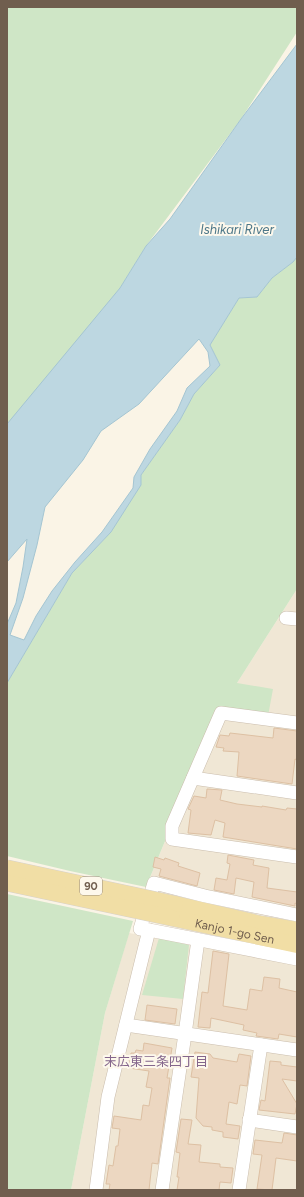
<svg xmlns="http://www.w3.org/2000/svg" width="304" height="1197" viewBox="0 0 304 1197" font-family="Figtree,'Noto Sans JP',sans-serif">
<rect width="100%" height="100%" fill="#faf4e6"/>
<g fill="#f0e7d5">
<path d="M 297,589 L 297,909 L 149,880 L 219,711 Z"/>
<path d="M 129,933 L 297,963 L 297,1190 L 71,1190 L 105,1013 Z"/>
</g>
<g fill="#cfe6c6">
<path d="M 7,7 L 297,7 L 297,32 L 241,119 L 146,246 L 120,288 L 7,429 Z"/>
<path d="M 297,257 L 297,589 L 237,683 L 273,689 L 268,716 L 219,711 L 146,887 L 70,871 L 7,856 L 7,683 L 72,573 L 111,532 L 141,475 L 180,420 L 194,394 L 220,365 L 210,345 L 239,298 L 257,297 L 272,278 L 293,262 Z"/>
<path d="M 7,894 L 133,921 L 105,1013 L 71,1190 L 7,1190 Z"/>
<path d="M 159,938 L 189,945 L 183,999 L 142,995 Z"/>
</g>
<path fill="#bdd7e1" stroke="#a4c5d2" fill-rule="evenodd" d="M 297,44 L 297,257 L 293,262 L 272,278 L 257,297 L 239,298 L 210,345 L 220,365 L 194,394 L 180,420 L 141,475 L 141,485 L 111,532 L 72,573 L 7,683 L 7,624 L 16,603 L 23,567 L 27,539 L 7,562 L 7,424 L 120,288 L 146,246 L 170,219 L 241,119 ZM 199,339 L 208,352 L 210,366 L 187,388 L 177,411 L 150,449 L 134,477 L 133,488 L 102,532 L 75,562 L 52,591 L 36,616 L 24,640 L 10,635 L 23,598 L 37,545 L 45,507 L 83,460 L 101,431 L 139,404 Z"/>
<g fill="#ecd7c1" stroke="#ddc0a3">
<path d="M 274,728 L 297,731 L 297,760 L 295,759 L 292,784 L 237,776 L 239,752 L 223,751 L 224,748 L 216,747 L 220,735 L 229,736 L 230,733 L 273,738 Z"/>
<path d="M 207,789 L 222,790 L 220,800 L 237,804 L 262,807 L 262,806 L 286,810 L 287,808 L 297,809 L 297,849 L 223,837 L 225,823 L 215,820 L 211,835 L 188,833 L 191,810 L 188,809 L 194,796 L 206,798 Z"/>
<path d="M 228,855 L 254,860 L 253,865 L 269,868 L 267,888 L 297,892 L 297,904 L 295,903 L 295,906 L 252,897 L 254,882 L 236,878 L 234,894 L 214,890 L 216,878 L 227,880 L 230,864 L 227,863 Z"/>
<path d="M 155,857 L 164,860 L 165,858 L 179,863 L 178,866 L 200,873 L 197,886 L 159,876 L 161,869 L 153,867 Z"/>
<path d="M 213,951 L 229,954 L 223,1006 L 247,1010 L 250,989 L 262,991 L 264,977 L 280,979 L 279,988 L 297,992 L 297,1037 L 279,1034 L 278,1039 L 256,1036 L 257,1033 L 243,1030 L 244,1025 L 211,1018 L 210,1028 L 198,1027 L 202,992 L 208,993 Z"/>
<path d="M 147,1005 L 177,1009 L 175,1024 L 145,1020 Z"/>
<path d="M 144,1043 L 172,1048 L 167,1078 L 170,1078 L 158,1164 L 152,1163 L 149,1190 L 109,1190 L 110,1184 L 106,1184 L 109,1165 L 113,1166 L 116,1146 L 118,1146 L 120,1129 L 112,1128 L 114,1116 L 141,1120 L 143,1105 L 149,1106 L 152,1088 L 146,1087 L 149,1071 L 129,1068 L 131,1053 L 135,1053 L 136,1050 L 143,1051 Z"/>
<path d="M 195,1052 L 210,1054 L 213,1058 L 237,1062 L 239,1054 L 251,1056 L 247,1086 L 240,1085 L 237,1104 L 229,1102 L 226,1124 L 240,1126 L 238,1139 L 223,1137 L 223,1132 L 212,1130 L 212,1127 L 203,1126 L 196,1118 L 199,1078 L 191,1077 Z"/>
<path d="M 270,1061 L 281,1062 L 281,1065 L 297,1067 L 297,1081 L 282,1079 L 297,1104 L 295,1114 L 259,1110 L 261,1100 L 265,1101 Z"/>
<path d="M 181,1119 L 192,1120 L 188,1144 L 201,1145 L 199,1162 L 220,1164 L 220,1167 L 233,1168 L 231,1183 L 220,1182 L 219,1190 L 177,1190 L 179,1177 L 177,1177 L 180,1153 L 176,1152 Z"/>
<path d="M 284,1133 L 297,1135 L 297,1161 L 276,1158 L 272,1190 L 257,1189 L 262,1155 L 253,1154 L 255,1140 L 282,1143 Z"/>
</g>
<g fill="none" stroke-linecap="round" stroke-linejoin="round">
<g stroke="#cabdad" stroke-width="14">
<g id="minor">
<path d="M 286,618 L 297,619"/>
<path d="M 297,723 L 221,713 L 172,826 L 172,839 L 297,857"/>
<path d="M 193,778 L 297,793"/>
<path d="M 149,930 L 140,929 L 154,883 L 205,896 L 297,915"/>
<path d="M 126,1025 L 297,1050"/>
<path d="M 249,1120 L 297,1127"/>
<path d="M 96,1190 L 108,1097 L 149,930 L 297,959"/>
<path d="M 162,1190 L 185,1034 L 198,940"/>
<path d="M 239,1190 L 261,1045"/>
</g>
</g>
<g stroke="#d7d2cd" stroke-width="17">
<g id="major">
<path d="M 175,904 L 261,924 L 297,930"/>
<path id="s1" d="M 172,918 L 297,945"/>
</g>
</g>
<use href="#minor" stroke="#fff" stroke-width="13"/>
<use href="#major" stroke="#f1dea5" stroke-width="16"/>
<g stroke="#d7d2cd" stroke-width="17" stroke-linecap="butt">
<g id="major-bridge">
<path d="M 7,868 L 175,904"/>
<path d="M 7,883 L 172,918"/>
</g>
</g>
<use href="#major-bridge" stroke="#f1dea5" stroke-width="16"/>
</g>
<g text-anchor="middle" stroke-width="4" stroke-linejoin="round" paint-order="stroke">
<rect fill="#fdf8ec" stroke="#9a8c7d" stroke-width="1" x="80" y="877" width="22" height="18" rx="3"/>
<g font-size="11" font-weight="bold" fill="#705e4e">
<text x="91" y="890">90</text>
</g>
<g font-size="12" fill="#705e4e" stroke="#fdf8ec">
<text dy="4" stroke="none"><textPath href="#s1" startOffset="64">Kanjo 1-go Sen</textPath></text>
</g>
<g font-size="13" font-style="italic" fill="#4d7788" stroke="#fdf8ec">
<text x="237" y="234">Ishikari River</text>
</g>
<g font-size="13" fill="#84668c" stroke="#fdf8ec">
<text x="156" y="1066">末広東三条四丁目</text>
</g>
</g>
<rect width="304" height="1197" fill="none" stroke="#705e4e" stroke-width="16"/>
</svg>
